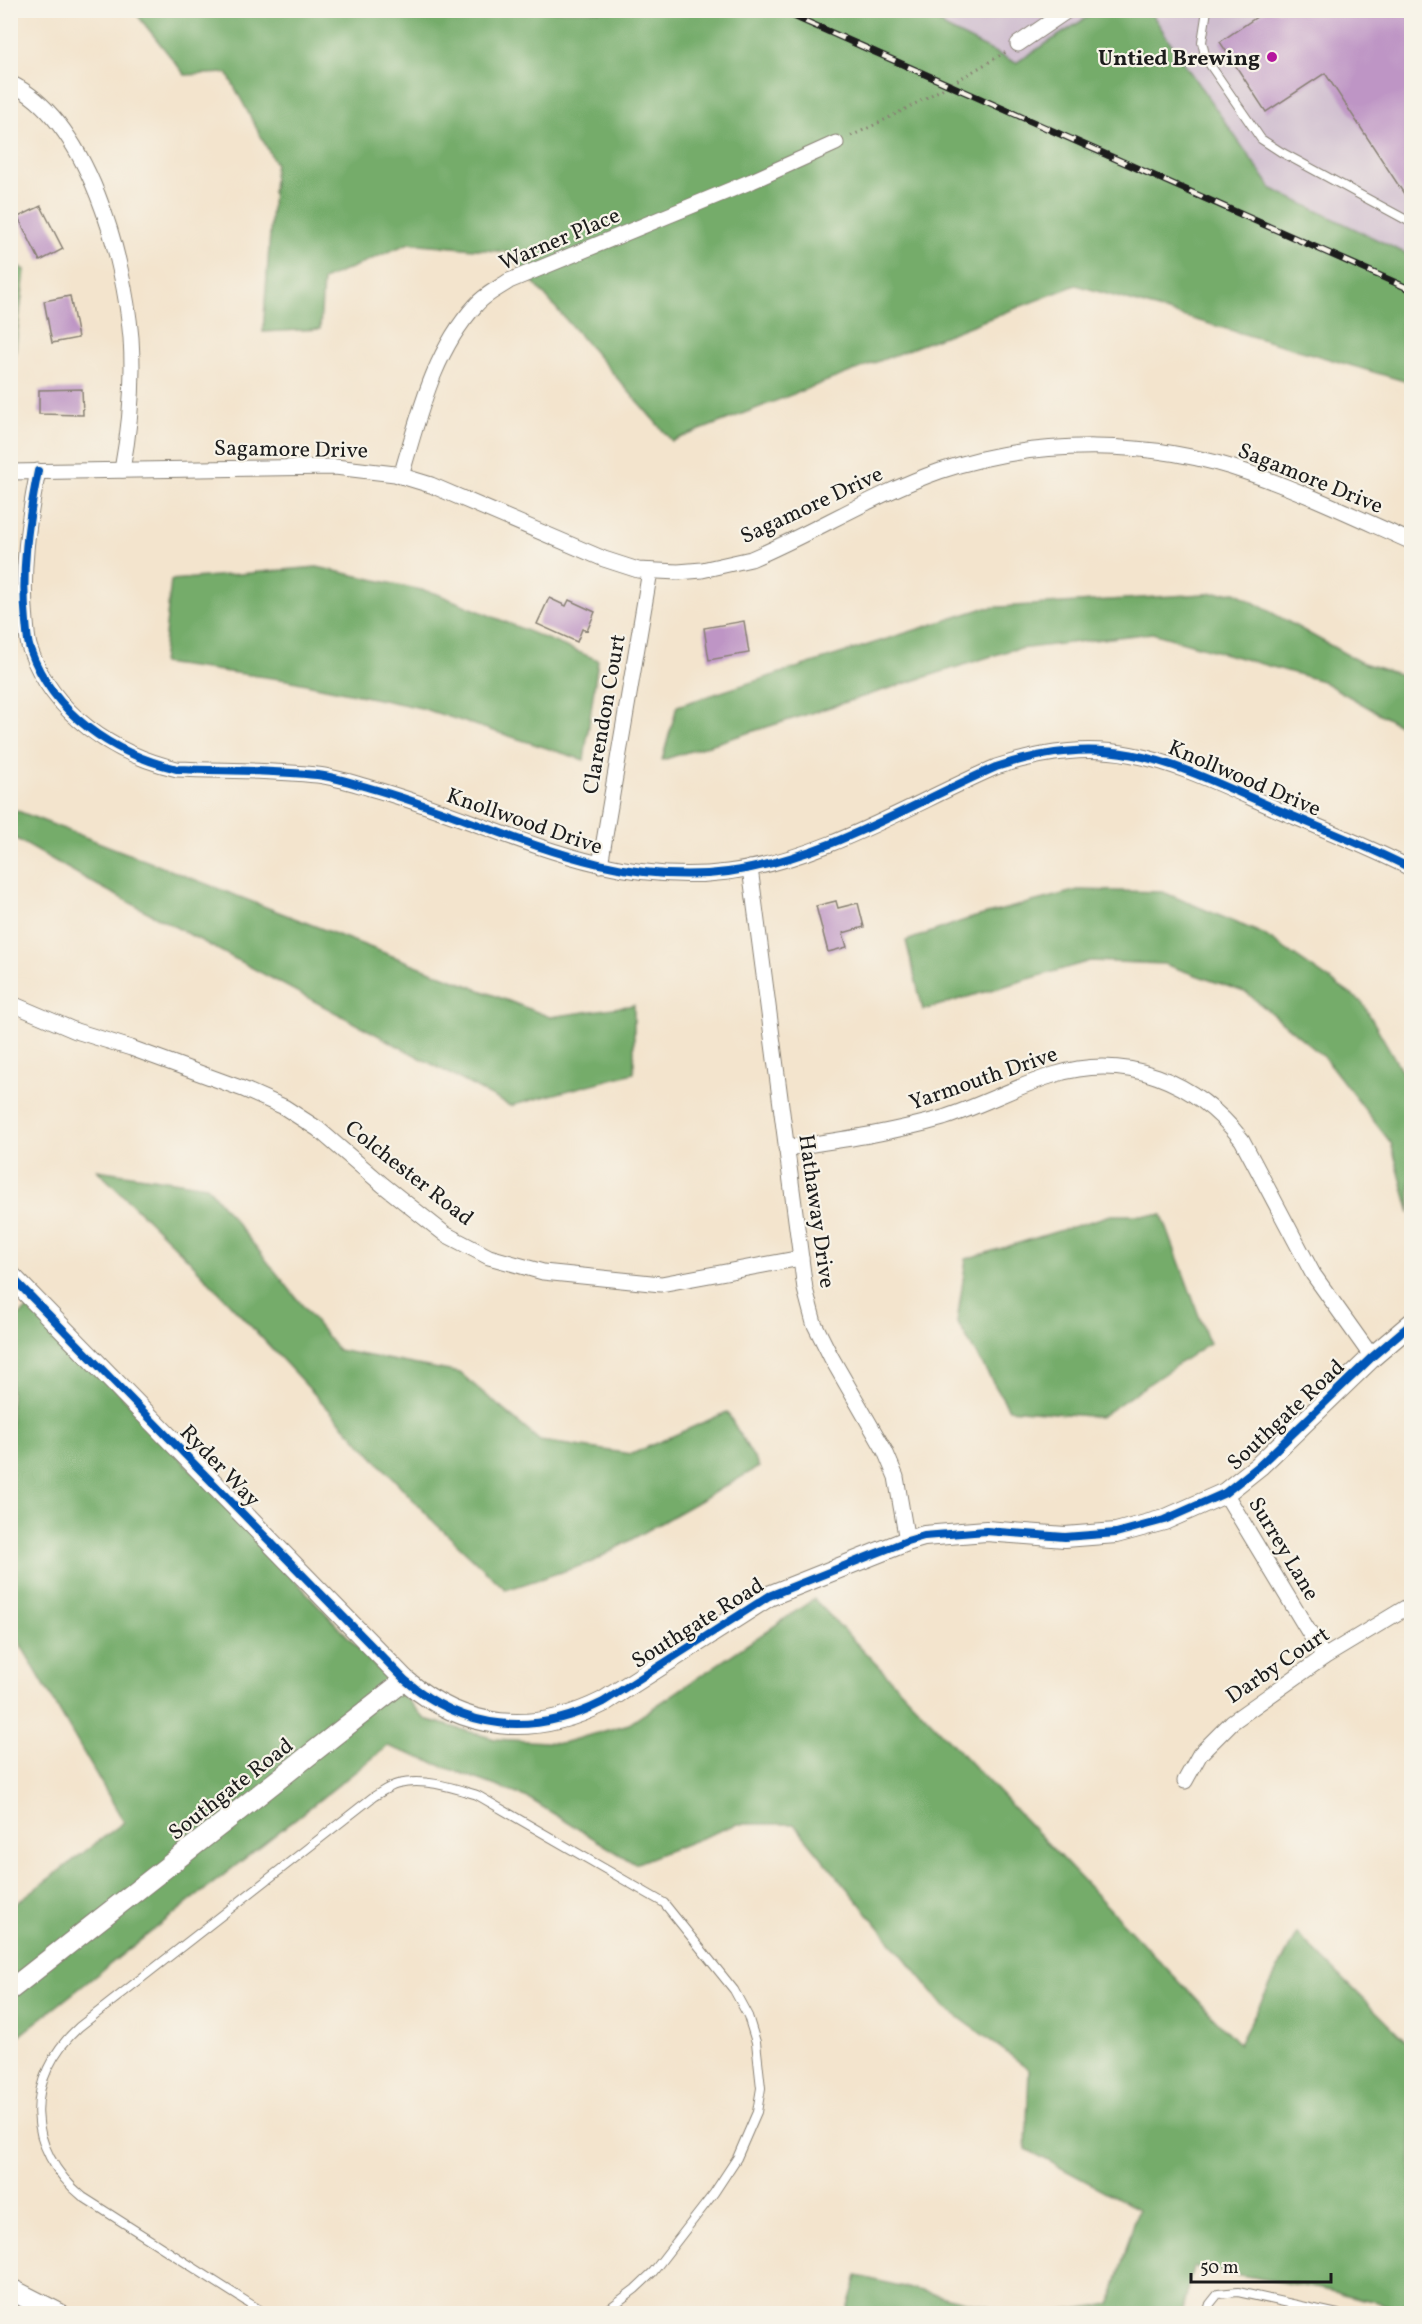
<svg xmlns="http://www.w3.org/2000/svg" width="1422" height="2324" viewBox="0 0 1422 2324" font-family="Vollkorn,serif">
<rect width="100%" height="100%" fill="#f7f3e8"/>
<filter id="ink" filterUnits="userSpaceOnUse"><feTurbulence type="fractalNoise" baseFrequency=".0167" numOctaves="2"/><feDisplacementMap in="SourceGraphic" scale="12" xChannelSelector="R" yChannelSelector="G"/><feConvolveMatrix kernelMatrix="1 2 1 2 8 2 1 2 1" color-interpolation-filters="sRGB"/></filter>
<filter id="wash" filterUnits="userSpaceOnUse"><feTurbulence type="fractalNoise" baseFrequency=".008" numOctaves="4" result="noise"/><feDisplacementMap in="SourceGraphic" scale="24" xChannelSelector="R" yChannelSelector="G"/><feGaussianBlur stdDeviation="1.35" result="paint"/><feColorMatrix in="noise" values="0 0 0 0 0 0 0 0 0 0 0 0 0 0 0 0 0 1.4 0 .05"/><feComposite in="paint" operator="in"/></filter>
<g filter="url(#wash)">
<rect width="100%" height="100%" fill="#f3e4cd"/>
<g fill="#cfbdcf">
<path d="M 927,11 L 1097,11 L 1016,63 L 946,28 Z"/>
<path d="M 1150,11 L 1411,11 L 1411,256 L 1272,189 L 1183,62 Z"/>
</g>
<g fill="#74ac6a" stroke="#486443" stroke-width="1.5">
<path d="M 134,11 L 927,11 L 946,28 L 1016,63 L 1097,11 L 1150,11 L 1183,62 L 1272,189 L 1411,256 L 1411,383 L 1076,285 L 672,441 L 507,252 L 409,243 L 323,280 L 320,329 L 263,332 L 275,163 L 227,73 L 185,75 Z"/>
<path d="M 11,262 L 25,270 L 11,387 Z"/>
<path d="M 317,567 L 435,593 L 598,660 L 584,760 L 421,708 L 287,680 L 162,663 L 171,580 Z"/>
<path d="M 1235,592 L 1360,662 L 1411,678 L 1411,732 L 1322,681 L 1152,633 L 1011,650 L 662,760 L 677,706 L 984,608 Z"/>
<path d="M 10,808 L 550,1017 L 634,1005 L 634,1073 L 510,1106 L 97,885 L 11,836 Z"/>
<path d="M 1078,890 L 1163,892 L 1263,934 L 1362,1002 L 1411,1087 L 1410,1213 L 1391,1143 L 1324,1057 L 1247,993 L 1164,964 L 1090,961 L 923,1010 L 906,941 L 968,919 Z"/>
<path d="M 97,1170 L 207,1186 L 338,1350 L 460,1373 L 540,1441 L 632,1454 L 727,1412 L 759,1467 L 592,1562 L 506,1590 L 435,1523 L 187,1258 Z"/>
<path d="M 1111,1215 L 1162,1215 L 1209,1343 L 1100,1417 L 1009,1409 L 957,1322 L 966,1259 Z"/>
<path d="M 35,1303 L 425,1719 L 495,1739 L 562,1743 L 629,1724 L 814,1599 L 1239,2044 L 1297,1933 L 1411,2046 L 1411,2310 L 1321,2289 L 1194,2267 L 1182,2313 L 1047,2313 L 1110,2304 L 1138,2209 L 1026,2149 L 1029,2069 L 945,2007 L 794,1824 L 737,1824 L 635,1864 L 528,1798 L 388,1746 L 11,2042 L 11,1907 L 124,1822 L 11,1628 L 11,1322 Z"/>
<path d="M 857,2276 L 1017,2313 L 846,2313 Z"/>
</g>
<g id="blocks">
<g fill="#be95c5">
<path d="M 1267,10 L 1412,10 L 1412,206 L 1325,73 L 1266,112 L 1220,42 Z"/>
<path d="M 41,206 L 63,249 L 40,261 L 18,217 Z"/>
<path d="M 70,296 L 78,338 L 52,343 L 44,301 Z"/>
<path d="M 82,389 L 83,415 L 39,414 L 39,390 Z"/>
<path d="M 549,598 L 566,606 L 569,600 L 595,612 L 587,631 L 582,629 L 577,642 L 537,624 Z"/>
<path d="M 744,621 L 749,653 L 709,660 L 704,628 Z"/>
<path d="M 836,901 L 838,908 L 858,903 L 864,927 L 843,933 L 847,947 L 828,952 L 816,906 Z"/>
</g>
</g>
</g>
<g filter="url(#ink)">
<use href="#blocks" fill-opacity="0" stroke="#888074" stroke-width="1.5"/>
<g fill="none" stroke-linecap="round" stroke-linejoin="round">
<g stroke="#888074" stroke-width="10">
<g id="service">
<path d="M 1207,10 L 1202,42 L 1206,59 L 1261,139 L 1281,152 L 1412,223"/>
<path d="M 266,2314 L 83,2197 C 25,2149 23,2078 79,2027 L 373,1797 C 380,1793 389,1786 398,1784 C 425,1778 451,1787 477,1795 L 664,1903 L 734,1990 L 748,2016 L 756,2042 L 761,2088 L 757,2112 L 737,2158 L 714,2193 L 653,2272 L 635,2289 L 602,2314"/>
<path d="M 1207,2314 L 1210,2304 L 1218,2294 L 1238,2292 L 1338,2314"/>
</g>
</g>
<g stroke="#888074" stroke-width="17">
<g id="minor">
<path d="M 1018,44 L 1068,10"/>
<path d="M 10,83 C 89,121 124,258 131,338 C 134,382 130,427 122,470"/>
<path d="M 38,471 C 28,521 21,571 26,622 C 27,631 27,641 30,649 C 53,714 113,754 177,769 C 224,771 271,770 317,775 C 335,777 353,783 370,788 C 491,821 598,889 728,872 C 824,859 909,805 996,767 C 1115,728 1176,765 1281,811 C 1325,830 1370,847 1412,869"/>
<path d="M 10,472 L 335,467 L 395,474 L 431,485 L 604,559 L 638,570 L 678,572 L 702,570 L 751,559 C 815,532 874,494 940,471 C 1037,438 1153,439 1249,473 C 1304,492 1358,518 1412,542"/>
<path d="M 401,476 C 419,416 433,352 476,305 C 484,295 499,288 509,281 L 752,181 L 836,143"/>
<path d="M 600,865 L 650,571"/>
<path d="M 750,868 L 805,1289 L 814,1323 L 831,1357 L 885,1451 L 896,1477 L 907,1541"/>
<path d="M 10,1003 L 76,1031 L 131,1048 L 243,1089 L 284,1107 L 318,1129 L 383,1185 L 445,1234 L 489,1257 L 543,1272 L 661,1284 L 801,1258"/>
<path d="M 786,1148 C 839,1140 891,1133 943,1118 C 980,1106 1015,1087 1053,1075 C 1126,1052 1196,1081 1242,1140 L 1313,1274 L 1372,1357"/>
<path d="M 1225,1493 L 1324,1657"/>
<path d="M 1185,1781 L 1200,1754 L 1232,1722 L 1324,1657 L 1412,1604"/>
</g>
</g>
<g stroke="#888074" stroke-width="22">
<g id="tertiary">
<path d="M 10,1275 L 405,1680 C 465,1731 533,1737 603,1702 L 769,1596 L 907,1541 L 924,1536 L 986,1531 L 1065,1537 L 1116,1533 L 1164,1520 L 1225,1493 L 1259,1466 L 1372,1357 L 1412,1323"/>
<path d="M 10,1990 L 405,1680"/>
</g>
</g>
<g stroke="#888074" stroke-width="23">
<path id="secondary" d="M 10,2289 L 59,2314"/>
</g>
<path stroke="#888074" stroke-width="3" stroke-dasharray="1.5 4.5" stroke-linecap="butt" d="M 851,136 C 905,111 955,82 1006,52"/>
<use href="#service" stroke="#fff" stroke-width="8"/>
<use href="#minor" stroke="#fff" stroke-width="15"/>
<use href="#tertiary" stroke="#fff" stroke-width="20"/>
<use href="#secondary" stroke="#fff" stroke-width="21"/>
<g stroke="#1c1c1c" stroke-width="7">
<path id="rail" d="M 780,10 L 1412,290"/>
</g>
<use href="#rail" stroke="#f7f3e8" stroke-width="4.5" stroke-dasharray="14" stroke-linecap="butt"/>
<g stroke="#f7f3e8" stroke-width="11">
<g id="cycleway">
<path d="M 38,471 C 28,521 21,571 26,622 C 27,631 27,641 30,649 C 53,714 113,754 177,769 C 224,771 271,770 317,775 C 335,777 353,783 370,788 C 491,821 598,889 728,872 C 824,859 909,805 996,767 C 1115,728 1176,765 1281,811 C 1325,830 1370,847 1412,869"/>
<path d="M 10,1275 L 405,1680 C 465,1731 533,1737 603,1702 L 769,1596 L 907,1541 L 924,1536 L 986,1531 L 1065,1537 L 1116,1533 L 1164,1520 L 1225,1493 L 1259,1466 L 1372,1357 L 1412,1323"/>
</g>
</g>
<use href="#cycleway" stroke="#0057b8" stroke-width="8"/>
</g>
</g>
<circle fill="#b5179e" stroke="#f7f3e8" stroke-width="2" cx="1272" cy="57" r="6"/>
<g text-anchor="middle" stroke-width="4.5" stroke-linejoin="round" paint-order="stroke">
<g font-size="22" font-weight="bold" fill="#1c1c1c" stroke="#f7f3e8" text-anchor="end">
<text x="1260" y="65">Untied Brewing</text>
</g>
<g font-size="22" fill="#1c1c1c" stroke="#f7f3e8">
<text transform="translate(559 238) rotate(-23)" y="8">Warner Place</text>
<text transform="translate(291 448) rotate(1)" y="8">Sagamore Drive</text>
<text transform="translate(1311 477) rotate(22)" y="8">Sagamore Drive</text>
<text transform="translate(811 504) rotate(-25)" y="8">Sagamore Drive</text>
<text transform="translate(603 714) rotate(-80)" y="8">Clarendon Court</text>
<text transform="translate(1245 777) rotate(23)" y="8">Knollwood Drive</text>
<text transform="translate(525 820) rotate(19)" y="8">Knollwood Drive</text>
<text transform="translate(983 1077) rotate(-19)" y="8">Yarmouth Drive</text>
<text transform="translate(410 1172) rotate(38)" y="8">Colchester Road</text>
<text transform="translate(818 1211) rotate(82)" y="8">Hathaway Drive</text>
<text transform="translate(1285 1414) rotate(-43)" y="8">Southgate Road</text>
<text transform="translate(221 1465) rotate(46)" y="8">Ryder Way</text>
<text transform="translate(1285 1548) rotate(59)" y="8">Surrey Lane</text>
<text transform="translate(697 1622) rotate(-32)" y="8">Southgate Road</text>
<text transform="translate(1277 1664) rotate(-34)" y="8">Darby Court</text>
<text transform="translate(230 1788) rotate(-38)" y="8">Southgate Road</text>
</g>
</g>
<rect width="1422" height="2324" fill="none" stroke="#f7f3e8" stroke-width="36"/>
<path d="M1191 2273v9h140v-9" fill="none" stroke="#1c1c1c" stroke-width="3"/>
<text x="1200" y="2273" font-size="18" fill="#1c1c1c" stroke="#f7f3e8" stroke-width="4.5" paint-order="stroke">50 m</text>
</svg>
